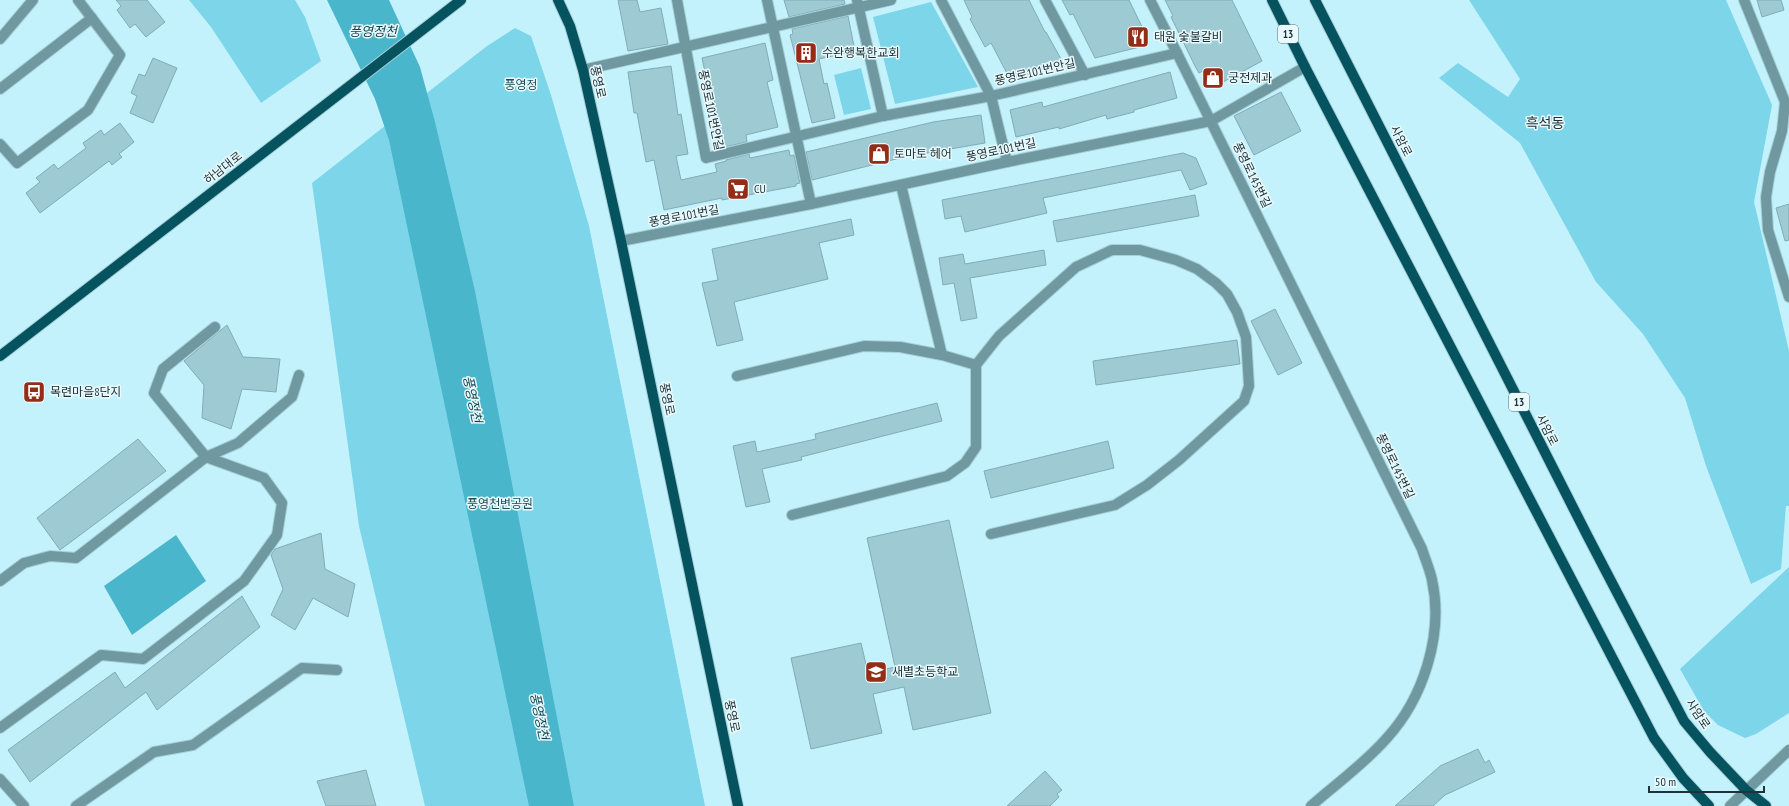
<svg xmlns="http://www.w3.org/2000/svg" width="1789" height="806" viewBox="0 0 1789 806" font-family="'PT Sans Narrow','Noto Sans KR',sans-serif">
<rect width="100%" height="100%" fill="#c4f2fc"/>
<g fill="#7cd5e9">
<path d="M 189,0 L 295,0 L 305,17 L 321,61 L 261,103 L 211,27 Z"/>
<path d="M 1469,0 L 1726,0 L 1772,105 L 1754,202 L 1789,351 L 1789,506 L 1786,506 L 1781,569 L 1751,584 L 1706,466 L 1685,398 L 1643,334 L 1596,282 L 1520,143 L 1439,78 L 1458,63 L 1508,97 L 1520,79 Z"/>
<path d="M 931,2 L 978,87 L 895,104 L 873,17 Z"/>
<path d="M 515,28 L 531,36 L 551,95 L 589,226 L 705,806 L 425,806 L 359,526 L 312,183 L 487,46 Z"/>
<path d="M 861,68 L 871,109 L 844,115 L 834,75 Z"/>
<path d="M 1789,567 L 1789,713 L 1756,734 L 1745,738 L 1718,725 L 1704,711 L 1680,669 Z"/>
</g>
<g fill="#4ab6cb">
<path d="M 327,0 L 389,0 L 420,67 L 435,122 L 475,291 L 574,806 L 529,806 L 389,140 L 375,99 Z"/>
<path d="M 176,535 L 206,581 L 132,635 L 104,586 Z"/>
</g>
<g fill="#9ecad4" stroke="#81acb6">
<path d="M 116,0 L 147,0 L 165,22 L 146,37 L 135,24 L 130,28 L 117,10 L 121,6 Z"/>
<path d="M 618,0 L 637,0 L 640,12 L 661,8 L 668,44 L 628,51 Z"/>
<path d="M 784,0 L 844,0 L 845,4 L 789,17 Z"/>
<path d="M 964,0 L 1029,0 L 1045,32 L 1046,32 L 1061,59 L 1030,75 L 1010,79 L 991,43 L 985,47 L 970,19 L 972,17 Z"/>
<path d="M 1062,0 L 1129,0 L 1147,37 L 1144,46 L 1095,58 L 1073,14 L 1070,15 Z"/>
<path d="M 1165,0 L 1232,0 L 1262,61 L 1212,88 L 1203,71 L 1199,73 L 1195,66 L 1171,17 L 1173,16 Z"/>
<path d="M 1757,0 L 1781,0 L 1784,10 L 1762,17 Z"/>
<path d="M 848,16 L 855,51 L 819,59 L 824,84 L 827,83 L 835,118 L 812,123 L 790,35 L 793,34 L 792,29 Z"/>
<path d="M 765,43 L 773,80 L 767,82 L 778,127 L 746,135 L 747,142 L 724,147 L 713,95 L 710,96 L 702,58 Z"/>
<path d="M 153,58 L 177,68 L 153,123 L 130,113 L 137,96 L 131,93 L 139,74 L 145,76 Z"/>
<path d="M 671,66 L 678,115 L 681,114 L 688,154 L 676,156 L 681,180 L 717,172 L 715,164 L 726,161 L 726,160 L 749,154 L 750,158 L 789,150 L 790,156 L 794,155 L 800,183 L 796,184 L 796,186 L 722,200 L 722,198 L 664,210 L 654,160 L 646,162 L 637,113 L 634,113 L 628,72 Z"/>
<path d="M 1170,72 L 1177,98 L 1134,110 L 1134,112 L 1107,119 L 1106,115 L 1059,129 L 1059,127 L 1016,137 L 1010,110 L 1042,102 L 1043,107 Z"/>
<path d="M 1281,92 L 1301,131 L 1254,155 L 1234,116 Z"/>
<path d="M 981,115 L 985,143 L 904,157 L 812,180 L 806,152 L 933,122 Z"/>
<path d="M 120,123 L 134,142 L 119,154 L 122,157 L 112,165 L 109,161 L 40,213 L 26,193 L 40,182 L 36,178 L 54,164 L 58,169 L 86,148 L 83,143 L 101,130 L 104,135 Z"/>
<path d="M 1183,153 L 1196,158 L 1207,184 L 1190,190 L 1181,170 L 1043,198 L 1047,213 L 965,232 L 961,216 L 945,219 L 942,200 Z"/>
<path d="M 1195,195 L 1199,216 L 1057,242 L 1053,221 Z"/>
<path d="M 1789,204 L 1789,240 L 1785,241 L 1776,208 Z"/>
<path d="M 851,219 L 854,235 L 819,243 L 828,279 L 734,302 L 743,340 L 717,346 L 702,283 L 718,280 L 712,249 Z"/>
<path d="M 1044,250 L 1046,265 L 970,278 L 977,318 L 961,321 L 954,283 L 943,285 L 939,258 L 963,254 L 965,264 Z"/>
<path d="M 1275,309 L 1302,363 L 1278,375 L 1251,321 Z"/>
<path d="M 227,325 L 243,357 L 280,359 L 276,392 L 242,389 L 231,429 L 202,418 L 204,385 L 184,361 Z"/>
<path d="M 1237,340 L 1240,364 L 1096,385 L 1093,361 Z"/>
<path d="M 937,403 L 942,421 L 801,457 L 802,460 L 762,469 L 770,502 L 746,507 L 733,446 L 755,441 L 757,452 L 816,439 L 815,434 Z"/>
<path d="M 138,439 L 166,471 L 60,550 L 37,518 Z"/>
<path d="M 1108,441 L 1114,468 L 991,498 L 984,471 Z"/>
<path d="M 949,520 L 991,713 L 913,730 L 904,687 L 873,694 L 882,733 L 811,749 L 791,658 L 861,643 L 868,673 L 895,667 L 867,538 Z"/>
<path d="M 321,533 L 325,569 L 355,584 L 348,617 L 313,598 L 295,630 L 271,615 L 283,589 L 271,555 L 275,549 Z"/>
<path d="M 242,596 L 260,627 L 157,710 L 146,692 L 30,782 L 8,750 L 115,672 L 125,688 Z"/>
<path d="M 1478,749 L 1485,763 L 1489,760 L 1495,772 L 1445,795 L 1433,806 L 1395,806 L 1440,766 Z"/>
<path d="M 366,770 L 376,806 L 326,806 L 317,781 Z"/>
<path d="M 1045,771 L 1062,790 L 1057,794 L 1059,797 L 1050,806 L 1007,806 Z"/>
</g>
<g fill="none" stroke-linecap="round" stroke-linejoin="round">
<g stroke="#a6cfd8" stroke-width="12">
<g id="minor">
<path d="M 677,0 L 706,158 L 883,116 L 991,96 L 1177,53"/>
<path d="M 767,0 L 811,204"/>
<path d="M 857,0 L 883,116"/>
<path d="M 941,0 L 991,96 L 1007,162"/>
<path d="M 1045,0 L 1085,75"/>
<path d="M 1150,0 L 1177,53 L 1422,549 C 1425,559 1430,570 1432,580 C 1444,635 1423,699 1386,739 C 1364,764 1336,784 1311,806"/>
<path d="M 1744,0 L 1785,102 L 1782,131 L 1770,172 L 1766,197 L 1768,230 L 1789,297"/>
<path d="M 0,39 L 33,0"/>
<path d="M 583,70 L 891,0"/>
<path d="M 0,89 L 92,18"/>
<path d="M 0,144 L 17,163 L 88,110 L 120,55 L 78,0"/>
<path d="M 901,185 L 942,355"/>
<path d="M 621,241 L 811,204 L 1007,162 L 1211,121 L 1305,67"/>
<path d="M 737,376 L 864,346 L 900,347 L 942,355 L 976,365"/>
<path d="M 206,457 L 238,443 L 292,397 L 299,375"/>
<path d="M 792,515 L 947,476 L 965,463 L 976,447 L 976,365 L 999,336 L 1076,267 L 1112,250 L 1140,250 L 1176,260 L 1197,269 L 1216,283 L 1227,294 L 1237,312 L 1246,337 L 1249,386 L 1244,401 L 1179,460 L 1147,485 L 1115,505 L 991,534"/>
<path d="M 0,581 L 24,563 L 50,556 L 76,558 L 206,457 L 154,393 L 163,369 L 215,327"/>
<path d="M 0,728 L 101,655 L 143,659 L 244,581 L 277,535 L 282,503 L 264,478 L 206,457"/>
<path d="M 0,779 L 24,806"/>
<path d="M 76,806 L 154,752 L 193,745 L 302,668 L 337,670"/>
<path d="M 1730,806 L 1789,750"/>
</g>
</g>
<g stroke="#a6cfd8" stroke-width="12">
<g id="major">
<path d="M 558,0 L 570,26 L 583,70 L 621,241 L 738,806"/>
<path d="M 1272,0 L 1305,67 L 1654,738 L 1683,778 L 1709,806"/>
<path d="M 1315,0 L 1587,535 L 1684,721 L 1710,752 L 1746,790 L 1766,806"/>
<path d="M 0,356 L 461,0"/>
</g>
</g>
<use href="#minor" stroke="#7098a1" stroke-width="10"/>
<use href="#major" stroke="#05535f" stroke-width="10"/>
</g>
<defs>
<g id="restaurant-square" transform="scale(1.15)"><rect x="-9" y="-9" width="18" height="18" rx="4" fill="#952c17" stroke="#e8fafe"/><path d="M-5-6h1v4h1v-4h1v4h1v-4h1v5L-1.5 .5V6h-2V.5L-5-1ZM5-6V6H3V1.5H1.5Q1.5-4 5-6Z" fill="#fff"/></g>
<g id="building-square" transform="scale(1.15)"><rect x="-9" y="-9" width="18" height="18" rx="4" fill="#952c17" stroke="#e8fafe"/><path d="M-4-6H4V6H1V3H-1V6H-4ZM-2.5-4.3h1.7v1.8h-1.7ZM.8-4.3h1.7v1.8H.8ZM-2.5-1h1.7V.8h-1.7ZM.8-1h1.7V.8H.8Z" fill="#fff"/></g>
<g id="shop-square" transform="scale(1.15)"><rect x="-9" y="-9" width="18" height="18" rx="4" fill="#952c17" stroke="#e8fafe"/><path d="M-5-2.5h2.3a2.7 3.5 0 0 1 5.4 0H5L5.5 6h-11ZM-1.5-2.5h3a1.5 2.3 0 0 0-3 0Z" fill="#fff"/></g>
<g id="supermarket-square" transform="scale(1.15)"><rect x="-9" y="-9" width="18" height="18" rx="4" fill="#952c17" stroke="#e8fafe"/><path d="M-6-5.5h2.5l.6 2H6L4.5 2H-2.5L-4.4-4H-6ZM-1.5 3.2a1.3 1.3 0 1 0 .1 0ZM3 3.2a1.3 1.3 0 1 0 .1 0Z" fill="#fff"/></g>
<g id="bus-square" transform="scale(1.15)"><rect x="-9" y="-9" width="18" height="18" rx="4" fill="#952c17" stroke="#e8fafe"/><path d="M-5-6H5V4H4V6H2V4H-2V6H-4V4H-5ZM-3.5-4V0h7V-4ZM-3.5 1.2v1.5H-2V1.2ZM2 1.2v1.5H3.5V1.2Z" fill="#fff"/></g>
<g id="school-square" transform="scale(1.15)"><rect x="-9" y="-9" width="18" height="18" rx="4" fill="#952c17" stroke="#e8fafe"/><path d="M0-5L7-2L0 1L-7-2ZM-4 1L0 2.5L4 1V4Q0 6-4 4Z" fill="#fff"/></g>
</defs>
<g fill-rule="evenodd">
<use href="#restaurant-square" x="1138" y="37"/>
<use href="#building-square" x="806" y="53"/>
<use href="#shop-square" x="1213" y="78"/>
<use href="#shop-square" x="879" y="154"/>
<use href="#supermarket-square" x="738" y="189"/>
<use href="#bus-square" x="34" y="392"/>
<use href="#school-square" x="876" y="672"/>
</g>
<g text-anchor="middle" stroke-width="3" stroke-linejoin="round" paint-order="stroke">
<g fill="#e8fafe" stroke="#5c6e72" stroke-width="1">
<rect x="1278" y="25" width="20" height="18" rx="3"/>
<rect x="1509" y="393" width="20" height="18" rx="3"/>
</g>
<g font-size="11" font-weight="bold" fill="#203236">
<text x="1288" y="38">13</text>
<text x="1519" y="406">13</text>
</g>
<g font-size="12" fill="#203236" stroke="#e8fafe" text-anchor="start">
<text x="1154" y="41">태원 숯불갈비</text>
<text x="822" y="57">수완행복한교회</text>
<text x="1228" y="82">궁전제과</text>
<text x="894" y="158">토마토 헤어</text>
<text x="754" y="193">CU</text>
<text x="50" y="396">목련마을8단지</text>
<text x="892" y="676">새별초등학교</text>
</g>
<g font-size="12" fill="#203236" stroke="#e8fafe">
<text transform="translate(1035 72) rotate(-13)" y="4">풍영로101번안길</text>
<text transform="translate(598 82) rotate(77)" y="4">풍영로</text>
<text transform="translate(711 110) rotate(78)" y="4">풍영로101번안길</text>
<text transform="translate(1401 141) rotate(63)" y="4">사암로</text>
<text transform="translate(1001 150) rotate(-12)" y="4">풍영로101번길</text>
<text transform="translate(223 168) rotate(-38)" y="4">하남대로</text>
<text transform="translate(1252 175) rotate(64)" y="4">풍영로145번길</text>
<text transform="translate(684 216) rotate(-11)" y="4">풍영로101번길</text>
<text transform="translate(667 399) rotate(78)" y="4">풍영로</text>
<text transform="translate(1547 430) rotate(63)" y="4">사암로</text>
<text transform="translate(1395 466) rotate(64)" y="4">풍영로145번길</text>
<text transform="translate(1698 714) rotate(56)" y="4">사암로</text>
<text transform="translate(732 716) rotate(78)" y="4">풍영로</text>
</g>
<g font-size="12" fill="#1d4c55" stroke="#e8fafe">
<text x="521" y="89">풍영정</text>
<text x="500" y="508">풍영천변공원</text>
</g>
<g font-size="13" font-style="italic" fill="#0d3f48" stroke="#e8fafe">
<text x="373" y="36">풍영정천</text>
<text transform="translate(473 399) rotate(78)" y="5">풍영정천</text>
<text transform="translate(540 716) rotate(78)" y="5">풍영정천</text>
</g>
<g font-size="14" fill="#203236" stroke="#e8fafe">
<text x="1545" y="128">흑석동</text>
</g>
</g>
<path d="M1649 786v6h115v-6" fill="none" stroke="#203236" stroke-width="2"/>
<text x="1655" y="786" font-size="12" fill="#203236" stroke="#e8fafe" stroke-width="3" paint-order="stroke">50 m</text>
</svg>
